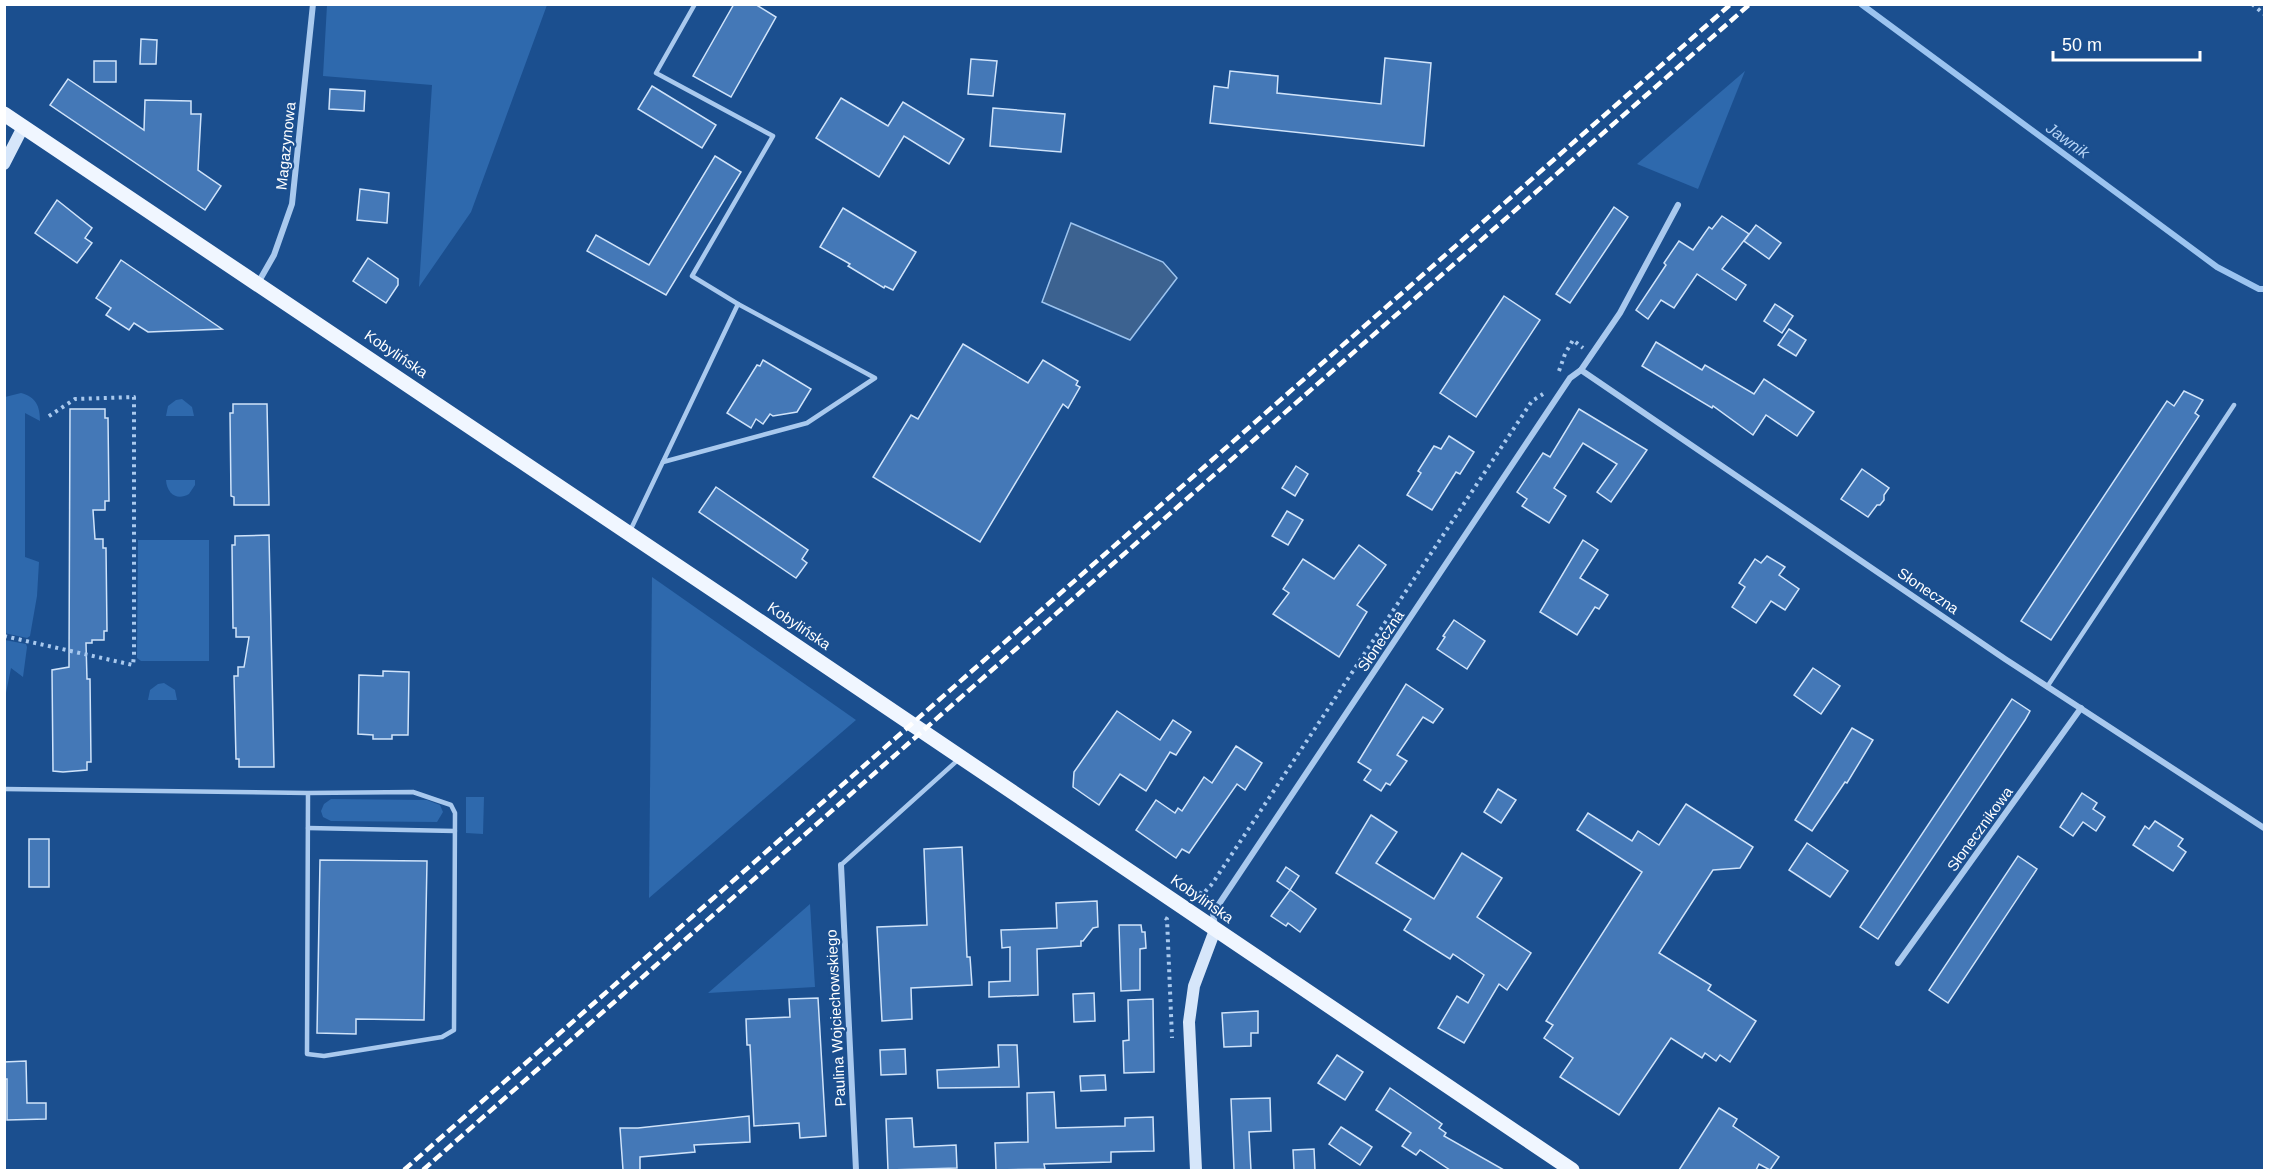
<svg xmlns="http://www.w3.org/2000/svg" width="2269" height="1175" viewBox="0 0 2269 1175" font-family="Arial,sans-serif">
<rect width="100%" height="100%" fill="#1b4f8f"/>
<g fill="#2e69ad">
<path d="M 327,5 L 547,5 L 471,212 L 419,287 L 432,85 L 323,76 Z"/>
<path d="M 1745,71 L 1698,189 L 1637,164 Z"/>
<path d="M 21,393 C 36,397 40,406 40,421 L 25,413 L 25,557 L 39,562 L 37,596 L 30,636 L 27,638 L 4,633 L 5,397 Z"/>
<path d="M 182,399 L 192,407 L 194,416 L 166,416 L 168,406 L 176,400 Z"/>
<path d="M 166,480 L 195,480 L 195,485 L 189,494 C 177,501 167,494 166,480 Z"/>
<path d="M 138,540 L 209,540 L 209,661 L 141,661 L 137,658 Z"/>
<path d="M 652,577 L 856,720 L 649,898 Z"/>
<path d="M 5,640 L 26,644 L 27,647 L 23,677 L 11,668 L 5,698 Z"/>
<path d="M 164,683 L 175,690 L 177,700 L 148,700 L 150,690 L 158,684 Z"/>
<path d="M 466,797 L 484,797 L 483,834 L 466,833 Z"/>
<path d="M 331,799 L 427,800 L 440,805 L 443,812 L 437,822 L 331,821 L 323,817 L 321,811 L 324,804 Z"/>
<path d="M 810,904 L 815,987 L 708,993 Z"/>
</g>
<path fill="#3c6290" stroke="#9cc4f0" stroke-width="1.5" d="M 1071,223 L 1163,262 L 1177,278 L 1130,340 L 1042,302 Z"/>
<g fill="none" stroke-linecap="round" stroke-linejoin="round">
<path stroke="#9cc4f0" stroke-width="6" d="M 1861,4 L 2217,267 L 2259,289 L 2264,289"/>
</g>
<g fill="#4478b7" stroke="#cfe3fa" stroke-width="1.5">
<path d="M 734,4 L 755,4 L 776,17 L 731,97 L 693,76 Z"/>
<path d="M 141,39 L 157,40 L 156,64 L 140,64 Z"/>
<path d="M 1385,58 L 1431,63 L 1424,146 L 1210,123 L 1214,86 L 1228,88 L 1230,71 L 1278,76 L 1277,93 L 1381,104 Z"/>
<path d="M 971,59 L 997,61 L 993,96 L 968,94 Z"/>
<rect x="94" y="61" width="22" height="21"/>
<path d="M 68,79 L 144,130 L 145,100 L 191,101 L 191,114 L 201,114 L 198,170 L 221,186 L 205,210 L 50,105 Z"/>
<path d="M 652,86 L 716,125 L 702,148 L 638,109 Z"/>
<path d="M 330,89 L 365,91 L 364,111 L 329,109 Z"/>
<path d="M 841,98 L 888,126 L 903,102 L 964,139 L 949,164 L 904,136 L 879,177 L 816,138 Z"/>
<path d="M 993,108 L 1065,114 L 1061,152 L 990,146 Z"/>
<path d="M 715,156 L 741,172 L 666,295 L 587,251 L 596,235 L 649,265 Z"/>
<path d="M 360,189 L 389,193 L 387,223 L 357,220 Z"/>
<path d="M 57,200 L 92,228 L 85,238 L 92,243 L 77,263 L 35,233 Z"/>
<path d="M 1614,207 L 1628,217 L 1570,303 L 1556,294 Z"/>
<path d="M 843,208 L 916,252 L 893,290 L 885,286 L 884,288 L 848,266 L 850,264 L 820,247 Z"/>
<path d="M 1722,216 L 1749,234 L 1722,269 L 1746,285 L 1736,300 L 1697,274 L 1674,308 L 1661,300 L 1648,319 L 1636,310 L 1666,265 L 1664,263 L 1679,241 L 1693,250 L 1709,227 L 1712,229 Z"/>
<path d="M 1756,225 L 1781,243 L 1769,259 L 1744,241 Z"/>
<path d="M 368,258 L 398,279 L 398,285 L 386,303 L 353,281 Z"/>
<path d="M 121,260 L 222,329 L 148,332 L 134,323 L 129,330 L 106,315 L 111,308 L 96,298 Z"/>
<path d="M 1504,296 L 1540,320 L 1476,417 L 1440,393 Z"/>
<path d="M 1775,304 L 1793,316 L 1782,333 L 1764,321 Z"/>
<path d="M 1789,329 L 1806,340 L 1796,356 L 1778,345 Z"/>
<path d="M 1656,342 L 1702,370 L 1705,365 L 1754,394 L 1764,379 L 1814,412 L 1797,436 L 1766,415 L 1753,435 L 1713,406 L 1712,408 L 1642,366 Z"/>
<path d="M 963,344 L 1028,383 L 1043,360 L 1078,381 L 1076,385 L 1080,387 L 1068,408 L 1063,404 L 980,542 L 873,477 L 911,415 L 918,419 Z"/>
<path d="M 763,360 L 811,389 L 797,412 L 773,416 L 770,414 L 763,424 L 756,419 L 751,428 L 727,413 L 757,365 L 760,366 Z"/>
<path d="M 2184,391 L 2203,400 L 2195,413 L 2199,416 L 2051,640 L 2021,621 L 2167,401 L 2174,406 Z"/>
<path d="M 233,404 L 267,404 L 269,505 L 234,505 L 234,497 L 231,496 L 230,413 L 233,413 Z"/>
<path d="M 70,409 L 105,409 L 105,418 L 108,418 L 109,501 L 105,501 L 105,510 L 93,510 L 95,539 L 103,539 L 103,548 L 106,548 L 107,631 L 104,631 L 104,640 L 92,640 L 92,643 L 86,643 L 87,679 L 90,679 L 91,762 L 87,762 L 87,770 L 63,772 L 53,771 L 52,670 L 69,667 Z"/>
<path d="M 1579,409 L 1647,450 L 1611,502 L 1597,492 L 1617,464 L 1583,443 L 1554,488 L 1566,496 L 1549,523 L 1522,506 L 1527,499 L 1517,492 L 1543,453 L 1550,457 Z"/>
<path d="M 1449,436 L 1474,452 L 1460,474 L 1456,472 L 1432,510 L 1407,495 L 1421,473 L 1418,471 L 1434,446 L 1441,449 Z"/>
<path d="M 1296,466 L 1308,474 L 1295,496 L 1282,488 Z"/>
<path d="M 1862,469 L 1889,488 L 1884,495 L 1884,500 L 1880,505 L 1877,505 L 1868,517 L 1841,499 Z"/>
<path d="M 716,487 L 808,550 L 802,559 L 807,563 L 796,578 L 699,512 Z"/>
<path d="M 1287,511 L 1303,520 L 1288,545 L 1272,536 Z"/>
<path d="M 269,535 L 274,767 L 239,767 L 239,759 L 236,759 L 234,676 L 238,676 L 238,667 L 244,667 L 249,637 L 236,637 L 236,628 L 233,628 L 232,545 L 235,545 L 235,536 Z"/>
<path d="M 1583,540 L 1598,550 L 1580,578 L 1608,595 L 1599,609 L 1595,607 L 1577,635 L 1540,612 Z"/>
<path d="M 1359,545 L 1386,565 L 1357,605 L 1367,612 L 1339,657 L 1273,614 L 1289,593 L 1283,589 L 1303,559 L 1334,579 Z"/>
<path d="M 1767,556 L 1785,567 L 1779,575 L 1799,589 L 1785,610 L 1771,601 L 1756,623 L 1732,607 L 1745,587 L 1739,583 L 1755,559 L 1761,563 Z"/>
<path d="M 1454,620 L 1485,641 L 1467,669 L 1437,649 L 1445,637 L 1443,636 Z"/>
<path d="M 1813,668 L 1840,686 L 1821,714 L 1794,695 Z"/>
<path d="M 383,671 L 409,672 L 408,735 L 392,735 L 392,739 L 373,739 L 373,735 L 358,734 L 359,675 L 383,676 Z"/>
<path d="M 1406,684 L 1443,709 L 1433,723 L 1423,717 L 1397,755 L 1407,761 L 1390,785 L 1386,783 L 1381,791 L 1364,780 L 1371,770 L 1358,762 Z"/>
<path d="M 2012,699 L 2030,711 L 2025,720 L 1878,939 L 1860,927 Z"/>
<path d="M 1117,711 L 1160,740 L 1173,720 L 1191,732 L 1176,755 L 1170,752 L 1146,791 L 1120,774 L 1099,805 L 1073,787 L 1074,772 Z"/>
<path d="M 1852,728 L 1873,740 L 1847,783 L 1845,782 L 1812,831 L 1795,820 Z"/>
<path d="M 1236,746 L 1262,763 L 1245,790 L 1237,784 L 1189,853 L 1182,849 L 1176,858 L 1136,830 L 1156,800 L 1175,813 L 1178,808 L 1182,811 L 1204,777 L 1212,783 Z"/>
<path d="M 1498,789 L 1516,800 L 1501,823 L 1484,812 Z"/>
<path d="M 2082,793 L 2097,803 L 2093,809 L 2105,817 L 2096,831 L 2083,822 L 2073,836 L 2060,827 Z"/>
<path d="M 1686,804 L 1753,847 L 1740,868 L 1713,870 L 1659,953 L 1711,985 L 1708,990 L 1756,1021 L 1730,1062 L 1720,1055 L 1716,1061 L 1705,1053 L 1702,1058 L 1671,1038 L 1619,1115 L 1560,1077 L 1573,1058 L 1544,1038 L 1553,1025 L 1546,1021 L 1642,872 L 1577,830 L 1588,813 L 1632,841 L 1638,831 L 1659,845 Z"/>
<path d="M 1371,815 L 1397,832 L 1376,863 L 1434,899 L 1462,853 L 1502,878 L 1477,917 L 1531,953 L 1507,990 L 1499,984 L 1464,1043 L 1438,1028 L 1457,996 L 1468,1003 L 1484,975 L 1453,954 L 1450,959 L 1404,930 L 1411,919 L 1336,873 Z"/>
<path d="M 2155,821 L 2183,839 L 2178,846 L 2186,852 L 2173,871 L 2133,845 L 2145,826 L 2149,829 Z"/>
<rect x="29" y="839" width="20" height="48"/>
<path d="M 1807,843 L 1848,871 L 1830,897 L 1789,870 Z"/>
<path d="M 962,847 L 967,957 L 970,957 L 972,985 L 911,988 L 912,1019 L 882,1021 L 877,927 L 927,925 L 924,849 Z"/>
<path d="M 2018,856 L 2037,869 L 1948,1003 L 1929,990 Z"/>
<path d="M 320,860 L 427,861 L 424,1020 L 356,1019 L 356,1034 L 317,1033 Z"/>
<path d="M 1286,867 L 1299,876 L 1290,890 L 1277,881 Z"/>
<path d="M 1290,890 L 1316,909 L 1300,932 L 1288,923 L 1286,926 L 1271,916 Z"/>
<path d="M 1097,901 L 1098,927 L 1093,928 L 1083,941 L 1081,941 L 1081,946 L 1037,949 L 1038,995 L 989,997 L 989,982 L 1010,981 L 1010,947 L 1002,948 L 1001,930 L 1057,928 L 1056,903 Z"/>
<path d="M 1119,925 L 1141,925 L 1142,932 L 1145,932 L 1146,948 L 1140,949 L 1140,990 L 1121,991 Z"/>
<path d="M 1094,993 L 1095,1021 L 1074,1022 L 1073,994 Z"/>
<path d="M 818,998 L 826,1136 L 800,1138 L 799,1123 L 754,1126 L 750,1045 L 747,1045 L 746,1019 L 790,1017 L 789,999 Z"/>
<path d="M 1153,999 L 1154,1072 L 1124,1073 L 1123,1041 L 1129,1040 L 1128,1000 Z"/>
<path d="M 1258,1011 L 1258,1033 L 1251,1033 L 1251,1046 L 1224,1047 L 1222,1013 Z"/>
<path d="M 998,1045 L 1017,1045 L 1019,1087 L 938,1088 L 937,1070 L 999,1067 Z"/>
<path d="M 905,1049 L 906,1074 L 881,1075 L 880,1050 Z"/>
<path d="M 1337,1055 L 1363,1072 L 1345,1100 L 1318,1083 Z"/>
<path d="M 26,1061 L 27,1103 L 46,1103 L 46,1119 L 7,1120 L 7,1079 L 4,1079 L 4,1062 Z"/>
<path d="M 1105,1075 L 1106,1090 L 1081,1091 L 1080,1076 Z"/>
<path d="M 1390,1088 L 1442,1124 L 1439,1128 L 1446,1133 L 1444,1136 L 1504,1170 L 1450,1170 L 1420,1150 L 1416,1155 L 1402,1146 L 1411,1133 L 1376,1110 Z"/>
<path d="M 1054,1092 L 1056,1128 L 1125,1126 L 1125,1118 L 1153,1117 L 1154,1151 L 1111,1152 L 1111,1162 L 1044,1164 L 1045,1169 L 996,1170 L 995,1143 L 1028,1142 L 1027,1093 Z"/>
<path d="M 1270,1098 L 1271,1131 L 1249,1132 L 1251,1170 L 1234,1170 L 1231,1099 Z"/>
<path d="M 1719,1108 L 1737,1119 L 1733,1126 L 1779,1157 L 1770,1170 L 1759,1164 L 1756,1170 L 1679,1170 Z"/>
<path d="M 749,1116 L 750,1142 L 694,1145 L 695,1152 L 640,1157 L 640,1170 L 623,1170 L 620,1128 L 638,1128 Z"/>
<path d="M 912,1118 L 914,1147 L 956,1145 L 957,1168 L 888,1170 L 886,1119 Z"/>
<path d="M 1341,1127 L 1372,1147 L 1360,1165 L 1329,1144 Z"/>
<path d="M 1314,1149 L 1315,1170 L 1294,1170 L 1293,1150 Z"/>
</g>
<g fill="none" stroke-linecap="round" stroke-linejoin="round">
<g stroke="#a9c9ee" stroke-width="4" stroke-dasharray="3 4.5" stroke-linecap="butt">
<path d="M 2252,4 L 2264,14"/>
<path d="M 1559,371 L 1565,354 L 1573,340 L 1583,348"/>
<path d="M 4,636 L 133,665 L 134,655 L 134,397 L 75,399 L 46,418"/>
<path d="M 1185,887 L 1203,894 L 1212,884 L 1532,401 L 1543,394"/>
<path d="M 1165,918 L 1167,919 L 1172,1038"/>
</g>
<g stroke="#a9c9ee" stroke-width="4.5">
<path d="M 663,462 L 807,423 L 875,378 L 738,304"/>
<path d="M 630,531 L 738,304 L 692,276 L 773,136 L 656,73 L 695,4"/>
<path d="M 2047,687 L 2234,405"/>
<path d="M 4,789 L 308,793 L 413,792 L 451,805 L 455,813 L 454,1030 L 442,1037 L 324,1056 L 307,1054 L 308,793"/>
<path d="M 308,828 L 455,831"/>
<path d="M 841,865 L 959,759"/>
</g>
<g stroke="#a9c9ee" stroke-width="6">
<path d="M 258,283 L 274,255 L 292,204 L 313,4"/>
<path d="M 1581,370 L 2005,659 L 2264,828"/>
<path d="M 841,865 L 856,1170"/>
<path d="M 1215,927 L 1213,913 L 1570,378 L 1581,370 L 1620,313 L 1678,205"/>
<path d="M 1898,963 L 2081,708"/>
</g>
<g stroke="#d6e6fa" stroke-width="12">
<path d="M 4,164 L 23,127"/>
<path d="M 1196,1170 L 1189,1022 L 1194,986 L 1215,930"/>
</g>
<path stroke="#f0f6ff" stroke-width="15" d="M 4,114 L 734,604 L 1572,1170"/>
<g stroke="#fff" stroke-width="4.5" stroke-dasharray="10 4.5" stroke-linecap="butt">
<path d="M 404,1170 L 1731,4"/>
<path d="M 423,1170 L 1750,4"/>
</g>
</g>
<g text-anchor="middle" stroke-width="4.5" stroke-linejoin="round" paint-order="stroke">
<g font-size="15" fill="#fff" stroke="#1b4f8f">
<text transform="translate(286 146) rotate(-84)" y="5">Magazynowa</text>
<text transform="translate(396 354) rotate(34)" y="5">Kobylińska</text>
<text transform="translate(1928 591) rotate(34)" y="5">Słoneczna</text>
<text transform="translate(799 626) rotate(34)" y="5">Kobylińska</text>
<text transform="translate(1381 641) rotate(-56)" y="5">Słoneczna</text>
<text transform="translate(1980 829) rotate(-54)" y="5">Słonecznikowa</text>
<text transform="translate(1202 899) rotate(35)" y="5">Kobylińska</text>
<text transform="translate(836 1018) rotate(-93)" y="5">Paulina Wojciechowskiego</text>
</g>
<g font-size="16" font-style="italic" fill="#b5d3f5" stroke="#1b4f8f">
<text transform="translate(2068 140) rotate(36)" y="6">Jawnik</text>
</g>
</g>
<rect width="2269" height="1175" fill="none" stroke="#ffffff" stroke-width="12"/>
<path d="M2053 51v9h147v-9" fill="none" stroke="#ffffff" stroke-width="3"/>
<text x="2062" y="51" font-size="18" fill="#ffffff" stroke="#1b4f8f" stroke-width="4.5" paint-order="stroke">50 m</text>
</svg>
